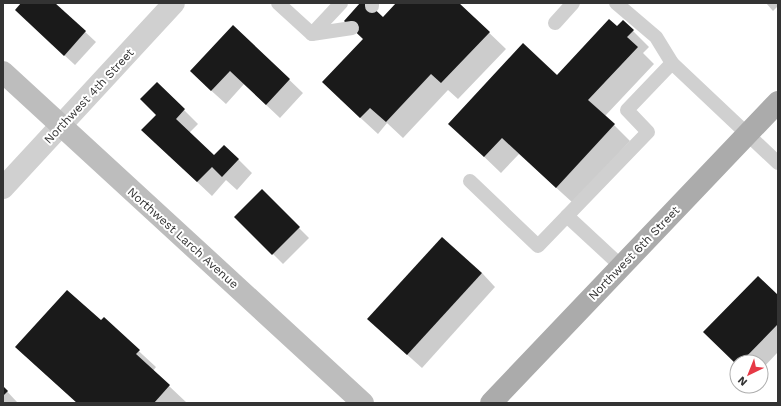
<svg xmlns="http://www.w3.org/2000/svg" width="781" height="406" viewBox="0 0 781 406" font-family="'Work Sans',sans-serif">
<rect width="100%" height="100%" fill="#fff"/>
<g fill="#0003">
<path d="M 23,3 L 54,3 L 96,42 L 75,65 L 26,20 Z"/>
<path d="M 362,3 L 383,18 L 398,3 L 458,3 L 506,49 L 458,99 L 448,90 L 403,138 L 387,123 L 378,134 L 340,99 L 364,39 Z"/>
<path d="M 766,3 L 778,3 L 778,6 L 773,11 Z"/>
<path d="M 233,26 L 303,93 L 280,118 L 244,84 L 226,104 L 205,85 Z"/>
<path d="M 617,28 L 633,31 L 649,47 L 643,53 L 654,64 L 605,116 L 630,141 L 573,203 L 519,154 L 501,173 L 450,124 L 557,76 Z"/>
<path d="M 157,83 L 198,124 L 189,133 L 214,157 L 238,159 L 252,173 L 237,190 L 226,180 L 212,196 L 157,144 Z"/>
<path d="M 262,191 L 309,238 L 283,264 L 236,217 Z"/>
<path d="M 482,273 L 495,287 L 422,368 L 383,333 Z"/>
<path d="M 778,296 L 778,352 L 761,370 L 761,362 L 737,362 L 737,364 L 719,346 Z"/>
<path d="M 104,319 L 156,367 L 153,371 L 186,402 L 185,403 L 77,403 L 33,363 L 101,322 Z"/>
<path d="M 3,387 L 17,402 L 16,403 L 3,403 Z"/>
</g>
<g fill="#1a1a1a">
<path d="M 21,3 L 55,3 L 86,31 L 64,56 L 15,10 Z"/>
<path d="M 360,3 L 368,3 L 383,17 L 396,3 L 459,3 L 490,32 L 441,83 L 431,74 L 386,122 L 370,108 L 360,118 L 322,82 L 363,39 L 344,21 Z"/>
<path d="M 609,19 L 617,26 L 623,20 L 634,30 L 627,37 L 638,47 L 588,100 L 615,124 L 556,188 L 502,138 L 484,157 L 448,124 L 523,43 L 557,75 Z"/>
<path d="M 233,25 L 290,79 L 266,105 L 230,71 L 211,91 L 190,71 Z"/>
<path d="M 157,82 L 185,109 L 176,119 L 214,155 L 224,145 L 239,159 L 222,177 L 212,167 L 197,182 L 141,130 L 156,115 L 140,99 Z"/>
<path d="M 262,189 L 300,227 L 272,255 L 234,217 Z"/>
<path d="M 442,237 L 482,273 L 407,355 L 367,319 Z"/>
<path d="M 758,276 L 778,295 L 778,324 L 741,362 L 737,362 L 737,365 L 703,332 Z"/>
<path d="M 67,290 L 101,320 L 104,317 L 140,350 L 136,354 L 170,385 L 154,403 L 77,403 L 15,347 Z"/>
<path d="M 3,386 L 8,391 L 3,396 Z"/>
</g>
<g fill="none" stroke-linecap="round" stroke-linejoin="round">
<g stroke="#d0d0d0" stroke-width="14">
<path d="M 278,3 L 312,34 L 341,3"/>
<path d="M 616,3 L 656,37 L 672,63"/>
<path d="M 372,6 L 372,3"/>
<path d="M 555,23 L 573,3"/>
<path d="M 312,34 L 352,28"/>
<path d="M 470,181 L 538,246 L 648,132 L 627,110 L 672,63 L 778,163"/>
<path d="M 567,216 L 621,266"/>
</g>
<path stroke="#d0d0d0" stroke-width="22" d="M 3,188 L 174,3"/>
<path stroke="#bdbdbd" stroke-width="22" d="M 3,72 L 363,403"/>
<path stroke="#ababab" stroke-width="22" d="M 491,403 L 778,102"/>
</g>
<g text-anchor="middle" stroke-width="4" stroke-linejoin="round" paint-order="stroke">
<g font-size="12" fill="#333" stroke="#fff">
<text transform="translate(89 96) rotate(-47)" y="4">Northwest 4th Street</text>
<text transform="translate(183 238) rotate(42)" y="4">Northwest Larch Avenue</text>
<text transform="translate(634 253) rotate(-46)" y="4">Northwest 6th Street</text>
</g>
</g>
<rect width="781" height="406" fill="none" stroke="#333333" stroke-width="8"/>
<g transform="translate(749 374) rotate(223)"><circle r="19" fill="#ffffff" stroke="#adadad"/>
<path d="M0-3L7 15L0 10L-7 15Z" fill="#e63946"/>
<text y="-6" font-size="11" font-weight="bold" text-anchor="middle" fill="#333333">N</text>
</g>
</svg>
